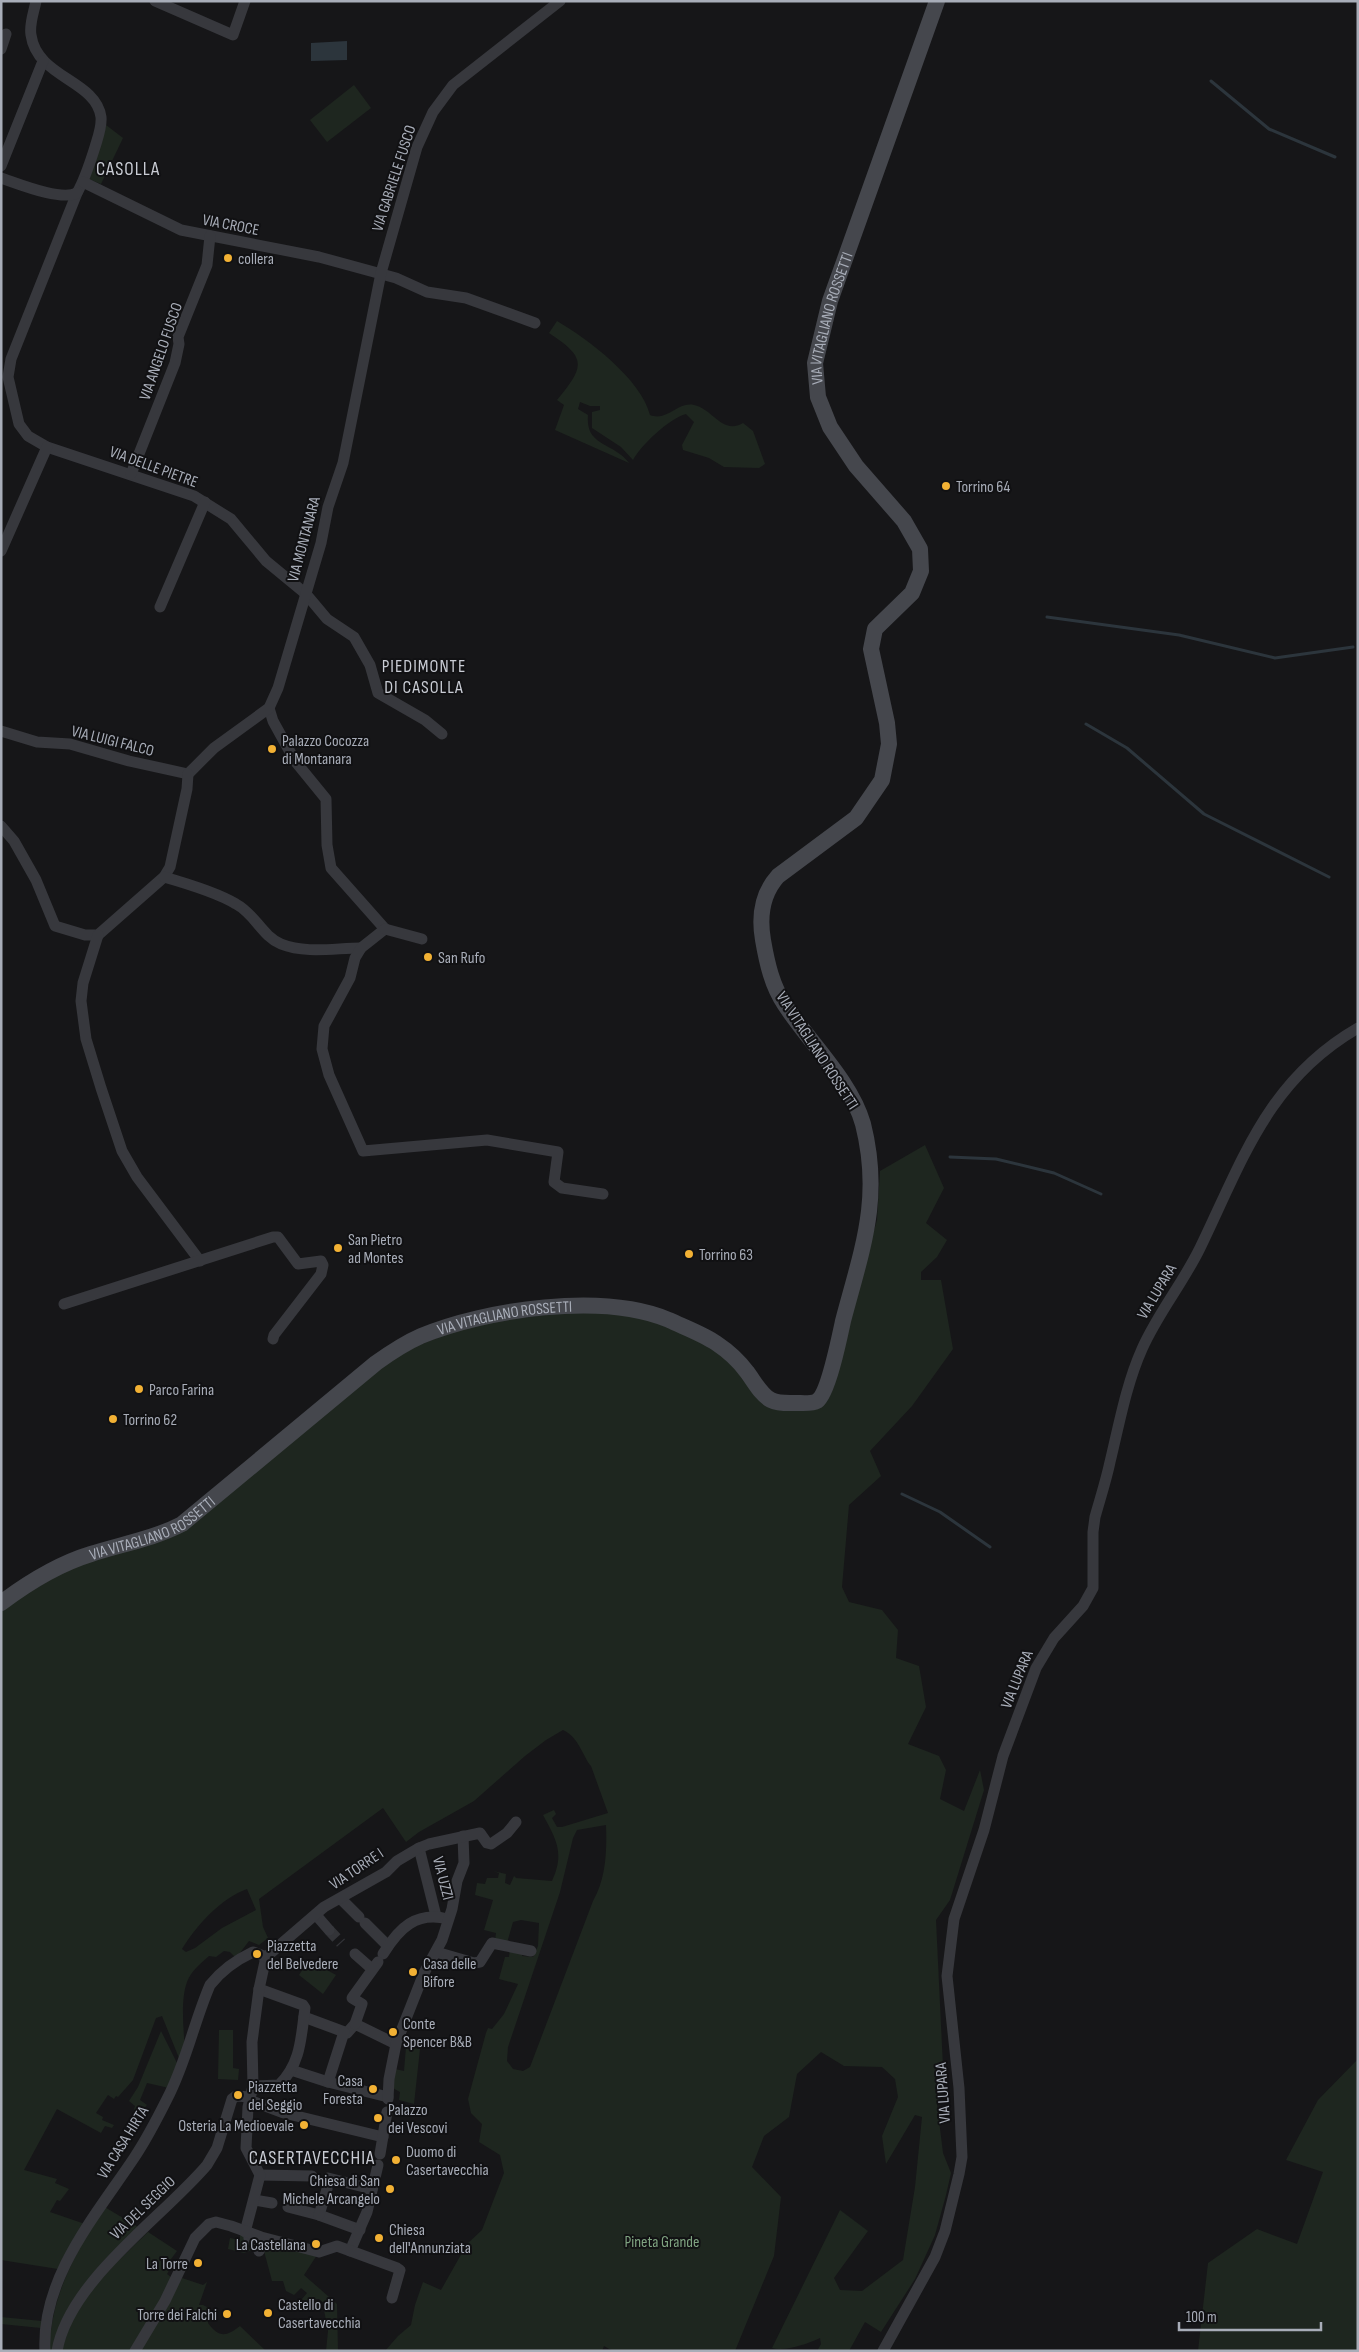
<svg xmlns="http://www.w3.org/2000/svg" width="1359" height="2352" viewBox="0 0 1359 2352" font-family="'Sofia Sans Condensed',sans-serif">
<rect width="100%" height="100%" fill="#161618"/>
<g fill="#1e261f" fill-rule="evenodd">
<path d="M 354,85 L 371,108 L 327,142 L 310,120 Z"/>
<path d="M 106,125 L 123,138 L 101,184 L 89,179 Z"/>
<path d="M 557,321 C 588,339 641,379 650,415 C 667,422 678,401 694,405 C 713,409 722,435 743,423 L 753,431 L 765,464 L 759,468 L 724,467 L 709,458 L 683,450 L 682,445 L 694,422 L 686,414 C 670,418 641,445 633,460 L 621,447 L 592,428 L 592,412 L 600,410 L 600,406 L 590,406 L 580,402 L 578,409 L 588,415 C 585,447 614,442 629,463 L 555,430 L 564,405 L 557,400 C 585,366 587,358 549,333 Z"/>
<path d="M 925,1145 L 944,1188 L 926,1223 L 947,1240 L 937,1257 L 921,1272 L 921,1280 L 941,1280 L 953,1349 L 912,1406 L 870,1451 L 881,1476 L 849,1505 L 842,1587 L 849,1602 L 882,1610 L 898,1630 L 896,1658 L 919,1666 L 926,1707 L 908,1744 L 939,1756 L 946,1770 L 940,1799 L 964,1811 L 980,1770 L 984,1790 L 950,1900 L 936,1920 L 944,2088 L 937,2104 L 943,2153 L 951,2173 L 946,2195 L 935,2235 L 915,2279 L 881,2332 L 865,2322 L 849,2351 L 817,2351 L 821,2344 L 820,2338 C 807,2344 785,2352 772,2348 L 840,2210 L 868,2231 L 834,2278 L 840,2290 L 862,2291 L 903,2260 L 915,2187 L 922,2117 L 915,2115 L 886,2164 L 882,2136 L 898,2097 L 895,2079 L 882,2067 L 844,2066 L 821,2052 L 797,2074 L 789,2117 L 764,2136 L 752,2167 L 781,2197 L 774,2256 L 735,2351 L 613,2351 L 604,2346 L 602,2351 L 385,2351 L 398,2336 L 411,2325 L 415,2305 L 423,2282 L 441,2290 L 467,2244 L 482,2230 L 504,2173 L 500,2155 L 479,2142 L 482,2124 L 471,2113 L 468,2099 L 486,2033 L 488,2028 L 492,2029 L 504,2014 L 518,1984 L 499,1979 L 505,1957 L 509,1957 L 510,1949 L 523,1951 L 522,1956 L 533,1957 L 538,1946 L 539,1923 L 521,1920 L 513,1922 L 507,1943 L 495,1941 L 496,1933 L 484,1930 L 493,1900 L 475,1895 L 477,1883 L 485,1884 L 487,1878 L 498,1878 L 499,1873 L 493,1871 L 506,1874 L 505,1883 L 510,1885 L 514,1876 L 516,1878 L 552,1881 C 565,1853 556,1839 543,1815 L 554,1810 L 556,1814 L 552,1818 L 557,1827 L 562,1827 L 608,1813 L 591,1766 C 583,1757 579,1737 563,1730 L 546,1740 L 525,1756 L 474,1801 L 419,1832 L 406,1842 L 383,1808 L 259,1899 L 263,1927 L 268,1938 L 259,1945 L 249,1941 L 236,1958 L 230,1952 L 224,1951 L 216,1957 L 209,1956 C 201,1963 191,1971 187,1982 C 180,2001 184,2032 185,2052 L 179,2058 L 162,2016 L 156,2018 L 133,2080 L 118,2097 L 116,2096 L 114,2099 L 108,2095 L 96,2113 L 103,2117 L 102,2120 L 114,2125 L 112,2128 L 105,2126 L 101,2133 L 57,2109 L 24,2170 L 57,2179 L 55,2183 L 69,2189 L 60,2201 L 57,2200 L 50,2212 L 85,2224 L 58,2269 L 1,2260 L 1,1609 L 75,1565 L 165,1538 L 398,1353 L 474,1324 L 583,1310 L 633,1314 L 705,1342 L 729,1361 L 758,1397 L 825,1404 L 877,1220 L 880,1171 ZM 606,1825 C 607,1851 606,1878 593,1901 L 530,2067 L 523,2071 L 513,2069 L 507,2061 L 508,2047 L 560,1892 L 573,1838 L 577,1830 ZM 247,1889 L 256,1910 L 222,1928 L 195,1948 L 186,1952 L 182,1949 C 196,1926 221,1898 247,1889 Z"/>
<path d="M 309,1960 L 336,1975 L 323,1994 L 299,1975 Z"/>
<path d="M 219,2030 L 233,2030 L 233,2068 L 239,2069 L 238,2080 L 218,2079 Z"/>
<path d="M 161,2031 L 179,2067 L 169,2088 L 147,2083 L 140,2100 L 147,2105 L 138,2115 L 133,2113 L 135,2106 L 129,2101 L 138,2087 Z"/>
<path d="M 406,2047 L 420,2049 L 414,2104 L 399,2100 L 400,2092 L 391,2087 L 395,2069 L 404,2071 Z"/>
<path d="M 1358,2059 L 1358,2351 L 1198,2351 L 1208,2263 L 1257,2229 L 1297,2244 L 1323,2172 L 1286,2160 L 1318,2100 Z"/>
<path d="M 103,2206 L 138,2227 L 100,2265 L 53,2351 L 49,2351 C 52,2291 75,2257 103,2206 Z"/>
<path d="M 148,2232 L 177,2251 L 171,2259 L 173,2263 L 167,2274 L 173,2279 L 132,2351 L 62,2351 C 72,2302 113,2266 148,2232 Z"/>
<path d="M 240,2234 L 317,2255 L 304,2275 L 337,2304 L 338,2351 L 326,2351 L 328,2331 L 324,2310 L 326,2305 L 319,2299 L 315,2299 L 309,2306 L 302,2299 L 307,2293 L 301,2288 L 294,2295 L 286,2291 L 283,2281 L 272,2281 L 264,2251 L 258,2248 L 244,2253 L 228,2249 L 230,2238 L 240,2240 Z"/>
<path d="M 182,2278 L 203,2285 L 207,2282 L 199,2305 L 203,2305 L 209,2308 L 208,2323 C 219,2338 226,2337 240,2326 L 266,2351 L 140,2351 Z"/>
<path d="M 1,2317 L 42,2321 L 41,2328 L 1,2324 Z"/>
</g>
<path fill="#2c353c" d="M 347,41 L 347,60 L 311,61 L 311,43 Z"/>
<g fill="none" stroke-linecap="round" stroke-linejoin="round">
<g stroke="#2c353c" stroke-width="3">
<path d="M 1211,81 L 1269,129 L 1335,157"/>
<path d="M 1047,617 L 1179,635 L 1275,658 L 1353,647"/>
<path d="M 1086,724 L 1127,748 L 1204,814 L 1329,877"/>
<path d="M 950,1157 L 996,1159 L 1054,1173 L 1101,1194"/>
<path d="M 902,1494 L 940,1512 L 990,1547"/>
</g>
<path stroke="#333438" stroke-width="11" stroke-dasharray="11 5.5" stroke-linecap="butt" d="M 329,1930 L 341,1943"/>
<g stroke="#37383d" stroke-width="11">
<path d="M 36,1 C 34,12 29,24 31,35 C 37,78 96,80 101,117 C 102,127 98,137 95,147 C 90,163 85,179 77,193 L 11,359 L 8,377 L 19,424 L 28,436 L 47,447 L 194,496 L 231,519 L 266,561 L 306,594 L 327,619 L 354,637 L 370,665 L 378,693 L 425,720 L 442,734"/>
<path d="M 155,1 L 233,35 L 245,1"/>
<path d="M 1,49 L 6,34"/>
<path d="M 1,166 L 43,61"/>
<path d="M 1,178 C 19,184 60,201 77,193"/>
<path d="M 83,182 L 181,230 L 319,257 L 396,278 L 427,292 L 466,298 L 535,323"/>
<path d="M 131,474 L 175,363 L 179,344 L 178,337 L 207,265 L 210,236"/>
<path d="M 1,551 L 47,447"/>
<path d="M 160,607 L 205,502"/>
<path d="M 269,708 L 273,721 L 295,761 L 326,799 L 327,845 L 331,868 L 385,929"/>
<path d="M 1,731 L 37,742 L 70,744 L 129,761 L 188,774"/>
<path d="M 188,774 L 214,748 L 269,708 L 278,688 L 321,543 L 328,507 L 343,463 L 381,273 L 417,147 L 433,112 L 453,85 L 560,1"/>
<path d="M 1,826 L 14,841 L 36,880 L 55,926 L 85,935 L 98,935 L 164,877 L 170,867 L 187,789 L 188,774"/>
<path d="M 164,877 C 185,883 218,893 236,904 C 255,914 262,936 281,944 C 306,954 335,948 361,948"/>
<path d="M 385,929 L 361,948 L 355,958 L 350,978 L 324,1026 L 322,1049 L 329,1075 L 363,1151 L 487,1140 L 558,1152 L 554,1182 L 562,1188 L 603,1194"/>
<path d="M 385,929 L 422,939"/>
<path d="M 98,935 L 83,983 L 81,1001 L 86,1039 L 101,1088 L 122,1151 L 137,1177 L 200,1261"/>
<path d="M 64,1304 L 273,1237 L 278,1237 L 298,1264 L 321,1261 L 323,1265 L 321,1274 L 274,1335 L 273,1339"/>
<path d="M 419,1848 L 436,1916"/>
<path d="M 341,1899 L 359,1917"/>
<path d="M 316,1915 L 329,1930"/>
<path d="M 365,1923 L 388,1946"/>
<path d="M 436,1952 L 474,1963 L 480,1962 L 492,1943 L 531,1951"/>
<path d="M 355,1954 L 372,1969"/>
<path d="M 383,1954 C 399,1928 416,1911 448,1919"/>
<path d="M 304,2017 L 347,2033 L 355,2024 L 396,2044"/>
<path d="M 355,2024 L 362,2004 L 352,1998 L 378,1962"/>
<path d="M 291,2070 L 328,2082 L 388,2097"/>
<path d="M 328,2082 L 344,2032"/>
<path d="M 253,2086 L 279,2085 C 301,2064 301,2037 305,2008 L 303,2005 L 259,1989"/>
<path d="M 388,2099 L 389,2079 L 396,2044 L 424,1973 L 442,1940 L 452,1909 L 457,1881 L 464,1863 L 463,1836"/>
<path d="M 249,2100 L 284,2113 L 383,2137"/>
<path d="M 380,2154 L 387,2112"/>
<path d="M 260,2175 L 312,2176"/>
<path d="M 328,2178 L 372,2189"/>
<path d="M 254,2200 L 272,2203"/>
<path d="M 288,2207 L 319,2215 L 360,2230"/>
<path d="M 319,2215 L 327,2189"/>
<path d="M 245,2232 L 260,2175 L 246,2148 L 248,2107 L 253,2086 L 252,2042 L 259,1989 L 266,1957 L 324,1907 L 386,1872 L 397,1861 L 419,1848 L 429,1844 L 480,1833 L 487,1843 L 491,1844 L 507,1833 L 516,1822"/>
<path d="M 250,2235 L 249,2238 L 261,2247 L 259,2251"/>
<path d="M 350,2251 L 367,2212 L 378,2165"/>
<path d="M 45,2351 C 41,2278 96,2215 134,2158 C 146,2140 157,2119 167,2099 C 186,2063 194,2022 210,1985 C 221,1971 236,1960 253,1952 L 266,1957"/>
<path d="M 57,2351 C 69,2281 162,2218 207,2165 L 217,2148 L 232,2099 L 236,2096 L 250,2097"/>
<path d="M 135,2351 L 165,2301 L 195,2238 L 209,2224 L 216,2222 L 231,2226 L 261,2237 L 319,2252 L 337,2246 L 397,2268 L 400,2270 L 392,2298"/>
<path d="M 883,2351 L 935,2257 L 945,2231 L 959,2174 L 962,2157 L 959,2088 L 947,1976 L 954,1919 L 984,1830 L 1003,1756 L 1036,1668 L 1054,1638 L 1083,1606 L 1093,1588 L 1093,1532 L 1095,1517 C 1100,1499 1106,1481 1110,1462 C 1119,1425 1126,1385 1142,1349 C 1158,1313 1183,1283 1200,1248 C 1243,1159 1268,1080 1358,1028"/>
</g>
<path stroke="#45474d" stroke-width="16" id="s1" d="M 1,1603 C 29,1582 58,1564 91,1554 C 122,1544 153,1539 182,1524 L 376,1363 C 390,1353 405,1343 421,1336 C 486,1309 603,1292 669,1320 C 684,1327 703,1334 716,1343 C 728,1351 739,1361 747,1372 C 754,1381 761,1395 771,1400 C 779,1404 788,1403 797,1403 C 803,1403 812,1404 817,1401 C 828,1394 840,1335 843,1321 C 862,1249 882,1199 863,1124 C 851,1081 809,1042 785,1005 C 772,986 767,963 763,940 C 759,917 761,895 778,876 L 856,818 L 882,780 L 889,744 L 887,723 L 871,649 L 875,629 L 912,593 L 921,571 L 920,549 L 904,521 L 856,466 L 830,427 L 818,397 L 815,363 L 830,301 L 937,1"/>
</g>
<g fill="#f2b134" stroke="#111113" stroke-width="2">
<circle cx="228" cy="258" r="5"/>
<circle cx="946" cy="486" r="5"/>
<circle cx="272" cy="749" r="5"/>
<circle cx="428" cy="957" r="5"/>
<circle cx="338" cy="1248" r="5"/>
<circle cx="689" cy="1254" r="5"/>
<circle cx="139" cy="1389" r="5"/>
<circle cx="113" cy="1419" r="5"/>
<circle cx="257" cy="1954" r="5"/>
<circle cx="413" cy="1972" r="5"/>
<circle cx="393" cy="2032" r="5"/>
<circle cx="373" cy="2089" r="5"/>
<circle cx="238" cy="2095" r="5"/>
<circle cx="378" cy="2118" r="5"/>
<circle cx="304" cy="2125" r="5"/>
<circle cx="396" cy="2160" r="5"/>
<circle cx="390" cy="2189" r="5"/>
<circle cx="379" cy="2238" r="5"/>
<circle cx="316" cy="2244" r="5"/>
<circle cx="198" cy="2263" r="5"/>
<circle cx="268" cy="2313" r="5"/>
<circle cx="227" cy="2314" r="5"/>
</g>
<g text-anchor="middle" stroke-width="4" stroke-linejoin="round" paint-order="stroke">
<g font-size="16" fill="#a8adb8" stroke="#111113">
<text transform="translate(393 178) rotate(-72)" y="6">VIA GABRIELE FUSCO</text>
<text transform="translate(231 224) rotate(11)" y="6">VIA CROCE</text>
<text dy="6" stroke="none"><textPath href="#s1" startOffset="2162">VIA VITAGLIANO ROSSETTI</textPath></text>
<text transform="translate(160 351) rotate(-71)" y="6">VIA ANGELO FUSCO</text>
<text transform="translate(154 466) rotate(20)" y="6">VIA DELLE PIETRE</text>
<text transform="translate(303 539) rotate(-75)" y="6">VIA MONTANARA</text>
<text transform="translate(113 740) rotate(14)" y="6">VIA LUIGI FALCO</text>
<text transform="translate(818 1050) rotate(57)" y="6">VIA VITAGLIANO ROSSETTI</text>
<text transform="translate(1156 1291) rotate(-59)" y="6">VIA LUPARA</text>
<text dy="6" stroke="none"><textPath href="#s1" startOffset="590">VIA VITAGLIANO ROSSETTI</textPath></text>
<text dy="6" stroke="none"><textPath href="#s1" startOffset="170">VIA VITAGLIANO ROSSETTI</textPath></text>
<text transform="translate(1016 1679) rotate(-68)" y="6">VIA LUPARA</text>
<text transform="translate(356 1868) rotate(-34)" y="6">VIA TORRE I</text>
<text transform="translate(444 1878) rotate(76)" y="6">VIA UZZI</text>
<text transform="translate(942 2093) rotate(-94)" y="6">VIA LUPARA</text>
<text transform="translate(122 2142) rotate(-58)" y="6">VIA CASA HIRTA</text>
<text transform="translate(142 2207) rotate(-44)" y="6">VIA DEL SEGGIO</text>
</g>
<g font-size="16" fill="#a8adb8" stroke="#111113" text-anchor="start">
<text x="238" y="264">collera</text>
<text x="956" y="492">Torrino 64</text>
<text x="282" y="746">Palazzo Cocozza<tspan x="282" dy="18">di Montanara</tspan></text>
<text x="438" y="963">San Rufo</text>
<text x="348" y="1245">San Pietro<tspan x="348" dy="18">ad Montes</tspan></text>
<text x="699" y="1260">Torrino 63</text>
<text x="149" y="1395">Parco Farina</text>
<text x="123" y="1425">Torrino 62</text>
<text x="267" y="1951">Piazzetta<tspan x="267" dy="18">del Belvedere</tspan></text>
<text x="423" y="1969">Casa delle<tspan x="423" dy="18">Bifore</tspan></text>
<text x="403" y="2029">Conte<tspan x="403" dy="18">Spencer B&amp;B</tspan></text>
<text x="363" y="2086" text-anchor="end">Casa<tspan x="363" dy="18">Foresta</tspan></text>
<text x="248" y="2092">Piazzetta<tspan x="248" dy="18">del Seggio</tspan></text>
<text x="388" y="2115">Palazzo<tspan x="388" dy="18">dei Vescovi</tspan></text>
<text x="294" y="2131" text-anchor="end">Osteria La Medioevale</text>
<text x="406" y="2157">Duomo di<tspan x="406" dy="18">Casertavecchia</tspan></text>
<text x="380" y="2186" text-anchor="end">Chiesa di San<tspan x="380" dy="18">Michele Arcangelo</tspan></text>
<text x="389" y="2235">Chiesa<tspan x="389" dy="18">dell'Annunziata</tspan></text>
<text x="306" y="2250" text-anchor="end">La Castellana</text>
<text x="188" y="2269" text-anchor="end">La Torre</text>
<text x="278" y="2310">Castello di<tspan x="278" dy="18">Casertavecchia</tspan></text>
<text x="217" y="2320" text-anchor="end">Torre dei Falchi</text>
</g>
<g font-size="16" fill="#7fa381" stroke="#111113">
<text x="662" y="2247">Pineta Grande</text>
</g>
<g font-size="18" letter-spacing="1" fill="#c9ccd4" stroke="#111113">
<text x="424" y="672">PIEDIMONTE<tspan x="424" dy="21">DI CASOLLA</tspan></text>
</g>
<g font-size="19" letter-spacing="1" fill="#c9ccd4" stroke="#111113">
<text x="128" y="175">CASOLLA</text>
<text x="312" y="2164">CASERTAVECCHIA</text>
</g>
</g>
<rect width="1359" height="2352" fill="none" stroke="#a8adb8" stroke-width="5"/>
<path d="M1179 2322v8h142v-8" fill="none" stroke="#a8adb8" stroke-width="2.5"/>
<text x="1186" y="2322" font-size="15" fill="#a8adb8" stroke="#111113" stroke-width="4" paint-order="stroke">100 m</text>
</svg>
